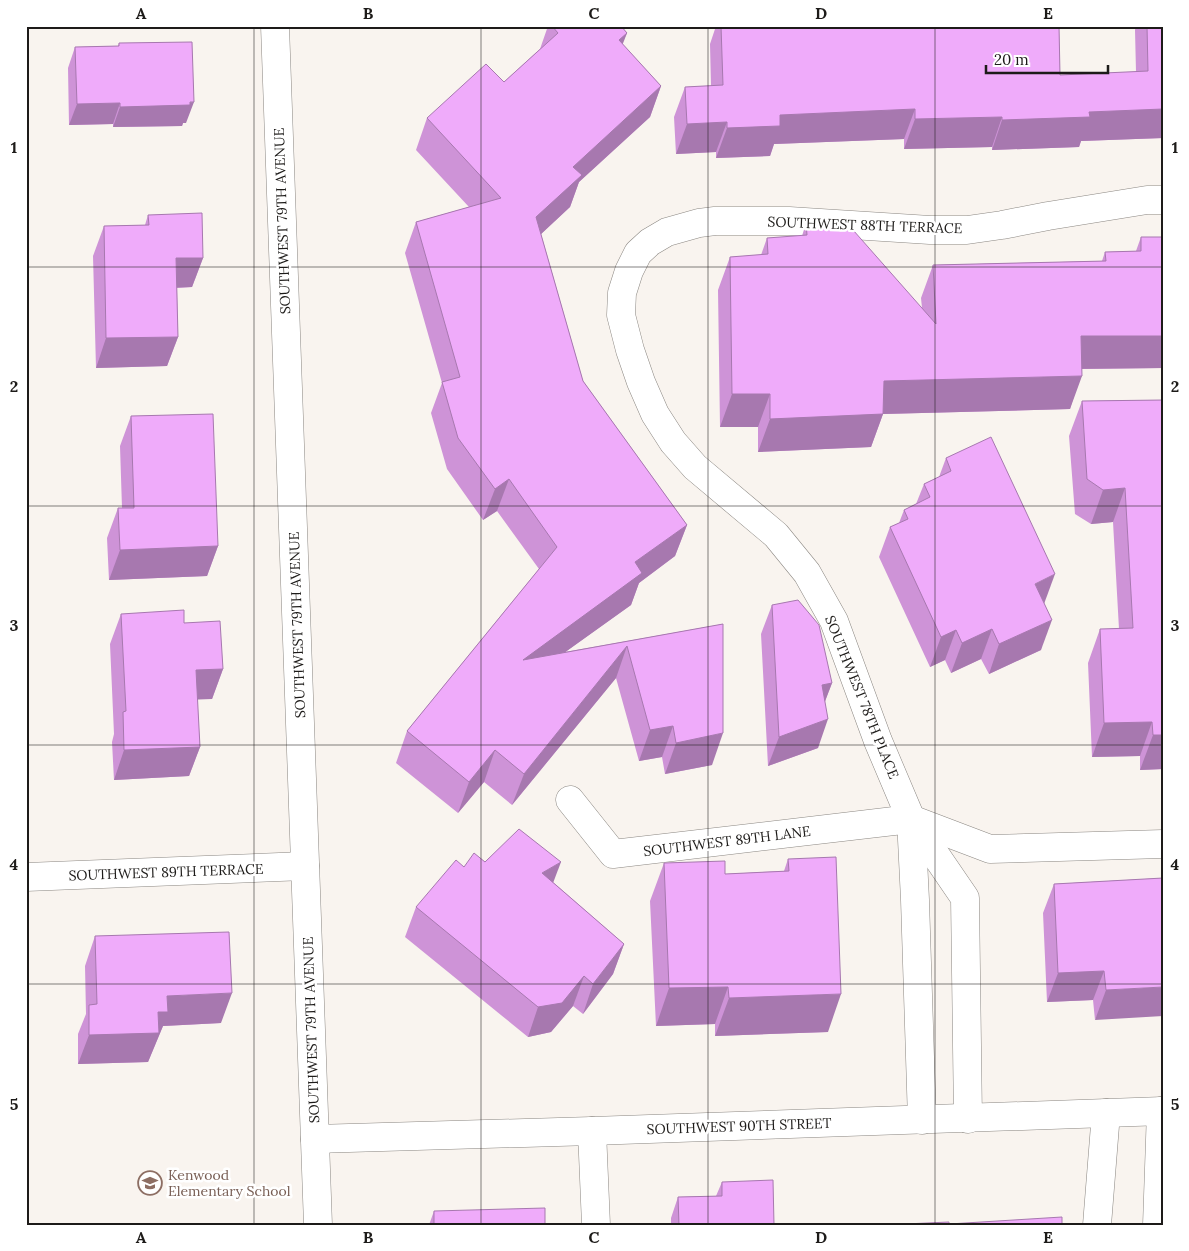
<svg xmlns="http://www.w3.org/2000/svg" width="1189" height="1251" viewBox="0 0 1189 1251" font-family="Lora,serif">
<rect width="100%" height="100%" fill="#f9f4ef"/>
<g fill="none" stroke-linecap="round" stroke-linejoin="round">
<g stroke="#8b8782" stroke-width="29">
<g id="minor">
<path d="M 570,800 L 613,854 L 911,819 L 990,849 L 1163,844"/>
<path d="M 911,819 L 915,900 L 922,1120"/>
<path d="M 26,877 L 305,866"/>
<path d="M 968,1119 L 965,898 L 911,819 L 878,741 L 834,621 L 807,573 L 776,535 L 695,467 L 673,442 L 655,414 L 641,382 L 630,350 L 621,315 L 622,293 L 629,271 L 638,253 L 650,242 L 667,232 L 699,223 L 715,221 L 789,221 L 930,230 L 967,230 L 1002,225 L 1048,216 L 1147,200 L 1163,200"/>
<path d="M 592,1131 L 596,1225"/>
<path d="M 315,1139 L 592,1131 L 1163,1111"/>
<path d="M 1097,1225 L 1106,1113"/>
<path d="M 1157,1225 L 1161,1111"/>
</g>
</g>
<g stroke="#8b8782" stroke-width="29">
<path id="tertiary" d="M 275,26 L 318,1225"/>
</g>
<use href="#minor" stroke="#fff" stroke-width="28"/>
<use href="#tertiary" stroke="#fff" stroke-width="28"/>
</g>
<g fill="#ce93d7">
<path d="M 548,26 L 621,26 L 627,33 L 622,44 L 661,86 L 650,117 L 579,182 L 570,207 L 541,234 L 583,381 L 687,525 L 675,556 L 639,583 L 631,605 L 565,652 L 723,624 L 712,765 L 665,774 L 662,757 L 639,761 L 616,678 L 512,805 L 484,782 L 458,813 L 396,763 L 407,731 L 539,569 L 497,511 L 483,520 L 447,469 L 431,413 L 442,383 L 405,253 L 416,222 L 469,207 L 416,150 L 427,118 L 504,82 L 540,49 Z"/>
<path d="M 716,26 L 1059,26 L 1060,75 L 1136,72 L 1135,30 L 1136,26 L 1163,26 L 1163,138 L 1081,141 L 1079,147 L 992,150 L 992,147 L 904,149 L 904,139 L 774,144 L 770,156 L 716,158 L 716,152 L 676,154 L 674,117 L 685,87 L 711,86 L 710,44 Z"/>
<path d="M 119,43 L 186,123 L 183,123 L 182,126 L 113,127 L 113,124 L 69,125 L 68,68 L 75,47 L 118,46 Z"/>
<path d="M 148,215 L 203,258 L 192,287 L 177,288 L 178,337 L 167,366 L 96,368 L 93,256 L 104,226 L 145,225 Z"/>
<path d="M 806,223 L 922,308 L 921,298 L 933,265 L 1102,261 L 1105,252 L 1136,251 L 1141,237 L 1163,237 L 1163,368 L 1082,369 L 1070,409 L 883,414 L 871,447 L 758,452 L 758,427 L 720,427 L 718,290 L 730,257 L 761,255 L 767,238 L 802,236 Z"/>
<path d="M 1163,400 L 1163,769 L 1140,770 L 1140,756 L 1092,757 L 1088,663 L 1100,629 L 1119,629 L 1113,522 L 1091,524 L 1075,514 L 1069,436 L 1082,401 Z"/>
<path d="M 131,416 L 218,546 L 207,576 L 109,580 L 107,538 L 118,508 L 122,508 L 120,446 Z"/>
<path d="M 946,458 L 1044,604 L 1041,650 L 989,674 L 981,659 L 951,673 L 945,660 L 930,667 L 879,557 L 890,527 L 899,523 L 904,510 L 916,504 L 924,484 L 939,477 Z"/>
<path d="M 772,605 L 832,683 L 825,701 L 818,748 L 768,766 L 761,634 Z"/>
<path d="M 121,614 L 184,623 L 223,669 L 212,699 L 197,699 L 200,747 L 189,776 L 114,780 L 112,742 L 114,734 L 110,644 Z"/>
<path d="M 788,859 L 828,1032 L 715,1036 L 715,1024 L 656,1026 L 650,901 L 664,863 L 725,874 L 784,871 Z"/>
<path d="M 485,862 L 554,883 L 624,944 L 613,974 L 583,1014 L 573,1006 L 551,1032 L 528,1037 L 405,937 L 416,907 L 464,867 Z"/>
<path d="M 1163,878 L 1095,1020 L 1093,1000 L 1047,1002 L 1043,913 L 1054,884 Z"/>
<path d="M 95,936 L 221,1023 L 163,1026 L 148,1062 L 78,1064 L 78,1034 L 86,1014 L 85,966 Z"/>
<path d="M 722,1182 L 774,1225 L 671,1225 L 671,1218 L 678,1197 L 716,1196 Z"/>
<path d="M 434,1211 L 545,1225 L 429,1225 Z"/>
</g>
<g fill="#a778af">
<path d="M 627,33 L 615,64 L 619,40 Z"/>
<path d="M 661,86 L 650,117 L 579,182 L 570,207 L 525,249 L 536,217 L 573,167 Z"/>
<path d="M 194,102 L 186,123 L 183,123 L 182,126 L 113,127 L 120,107 Z"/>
<path d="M 120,103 L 113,124 L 69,125 L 77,104 Z"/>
<path d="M 915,109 L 904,139 L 774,144 L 770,156 L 716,158 L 727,128 L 780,115 Z"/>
<path d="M 1163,109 L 1163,138 L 1081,141 L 1079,147 L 992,150 L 1002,120 L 1089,112 Z"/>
<path d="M 1002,117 L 992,147 L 904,149 L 915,119 Z"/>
<path d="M 727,122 L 716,152 L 676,154 L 687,124 Z"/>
<path d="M 176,258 L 203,258 L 192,287 L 165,288 Z"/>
<path d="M 1081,336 L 1163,336 L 1163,368 L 1069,369 Z"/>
<path d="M 178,337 L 167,366 L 96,368 L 106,338 Z"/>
<path d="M 1082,376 L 1070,409 L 883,414 L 871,447 L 758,452 L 770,419 L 884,381 Z"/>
<path d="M 732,394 L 770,394 L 758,427 L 720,427 Z"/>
<path d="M 509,479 L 497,511 L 483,520 L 495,489 Z"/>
<path d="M 1125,488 L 1113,522 L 1091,524 L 1103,490 Z"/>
<path d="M 687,525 L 675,556 L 639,583 L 631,605 L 511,691 L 523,660 L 635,562 Z"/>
<path d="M 218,546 L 207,576 L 109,580 L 120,550 Z"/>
<path d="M 1055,574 L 1044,604 L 1035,584 Z"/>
<path d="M 1052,620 L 1041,650 L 989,674 L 999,644 Z"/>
<path d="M 992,629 L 981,659 L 951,673 L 962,643 Z"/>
<path d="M 956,630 L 945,660 L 930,667 L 941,637 Z"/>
<path d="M 627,646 L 616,678 L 512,805 L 524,774 Z"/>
<path d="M 223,669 L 212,699 L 185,700 L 196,670 Z"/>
<path d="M 832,683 L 821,712 L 822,685 Z"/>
<path d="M 828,719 L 818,748 L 768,766 L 779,737 Z"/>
<path d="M 1152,722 L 1140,756 L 1092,757 L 1104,723 Z"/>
<path d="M 673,726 L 662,757 L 639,761 L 650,730 Z"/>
<path d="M 723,733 L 712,765 L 665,774 L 676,743 Z"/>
<path d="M 1153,735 L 1163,735 L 1163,769 L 1140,770 Z"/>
<path d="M 200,747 L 189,776 L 114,780 L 124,750 Z"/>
<path d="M 495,750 L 484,782 L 458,813 L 469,782 Z"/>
<path d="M 561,862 L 550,891 L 542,873 Z"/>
<path d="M 624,944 L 613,974 L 583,1014 L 593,984 Z"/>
<path d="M 1104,971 L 1093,1000 L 1047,1002 L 1058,973 Z"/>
<path d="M 584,976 L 573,1006 L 551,1032 L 528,1037 L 538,1007 Z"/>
<path d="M 728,987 L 715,1024 L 656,1026 L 669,988 Z"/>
<path d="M 1163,987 L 1163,1016 L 1095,1020 L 1106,990 Z"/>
<path d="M 232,993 L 221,1023 L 163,1026 L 148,1062 L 78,1064 L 89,1035 L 158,1012 L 167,996 Z"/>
<path d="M 841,994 L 828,1032 L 715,1036 L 729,998 Z"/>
</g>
<g fill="#efabfa" stroke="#a778af">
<path d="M 552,26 L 621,26 L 627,33 L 619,40 L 661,86 L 573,167 L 582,175 L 536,217 L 583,381 L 687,525 L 635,562 L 642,573 L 523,660 L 723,624 L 723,733 L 676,743 L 673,726 L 650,730 L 627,646 L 524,774 L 495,750 L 469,782 L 407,731 L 557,547 L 509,479 L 495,489 L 458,438 L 442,382 L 460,377 L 416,222 L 501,198 L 427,118 L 486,64 L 504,82 L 558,33 Z"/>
<path d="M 721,26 L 1059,26 L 1060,75 L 1148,71 L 1147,26 L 1163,26 L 1163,109 L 1089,112 L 1090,117 L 1002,120 L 1002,117 L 915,119 L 915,109 L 780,115 L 780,126 L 727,128 L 727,122 L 687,124 L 685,87 L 723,85 Z"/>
<path d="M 192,42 L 194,102 L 190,102 L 190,105 L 120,107 L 120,103 L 77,104 L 75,47 L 119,46 L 119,43 Z"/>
<path d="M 202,213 L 203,258 L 176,258 L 178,337 L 106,338 L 104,226 L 149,225 L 148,215 Z"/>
<path d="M 846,222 L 936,324 L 933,265 L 1106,261 L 1105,252 L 1141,251 L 1141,237 L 1163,237 L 1163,336 L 1081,336 L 1082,376 L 884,381 L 883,414 L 770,419 L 770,394 L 732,394 L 730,257 L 768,254 L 767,238 L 807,235 L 806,223 Z"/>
<path d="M 1163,400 L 1163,735 L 1153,735 L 1152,722 L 1104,723 L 1100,629 L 1133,628 L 1125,488 L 1103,490 L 1087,479 L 1082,401 Z"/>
<path d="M 213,414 L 218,546 L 120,550 L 118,508 L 134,508 L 131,416 Z"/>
<path d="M 991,437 L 1055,574 L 1035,584 L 1052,620 L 999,644 L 992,629 L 962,643 L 956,630 L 941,637 L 890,527 L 908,519 L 904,510 L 930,497 L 924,484 L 951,471 L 946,458 Z"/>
<path d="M 26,444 L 28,487 L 26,487 Z"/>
<path d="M 798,600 L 819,625 L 832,683 L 822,685 L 828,719 L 779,737 L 772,605 Z"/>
<path d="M 184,610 L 184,623 L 220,621 L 223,669 L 196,670 L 200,747 L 124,750 L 123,712 L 126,711 L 121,614 Z"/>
<path d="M 519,829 L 561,862 L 542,873 L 624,944 L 593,984 L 584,976 L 562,1003 L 538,1007 L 416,907 L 456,860 L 464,867 L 474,853 L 485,862 Z"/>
<path d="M 836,857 L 841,994 L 729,998 L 728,987 L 669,988 L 664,863 L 725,861 L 725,874 L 789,871 L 788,859 Z"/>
<path d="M 1163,878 L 1163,987 L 1106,990 L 1104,971 L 1058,973 L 1054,884 Z"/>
<path d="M 229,932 L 232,993 L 167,996 L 168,1012 L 158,1012 L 159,1033 L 89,1035 L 89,1005 L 97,1004 L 95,936 Z"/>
<path d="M 773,1180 L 774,1225 L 679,1225 L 678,1197 L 722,1196 L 722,1182 Z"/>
<path d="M 545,1208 L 545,1225 L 434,1225 L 434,1211 Z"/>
<path d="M 1062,1217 L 1062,1225 L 883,1225 L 949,1222 L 949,1224 Z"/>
</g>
<path fill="none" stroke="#1d1b19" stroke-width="1" stroke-opacity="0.55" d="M 254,26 L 254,1225M 481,26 L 481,1225M 708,26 L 708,1225M 935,26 L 935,1225M 26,267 L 1163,267M 26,506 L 1163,506M 26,745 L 1163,745M 26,984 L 1163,984"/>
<defs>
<g id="school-ring" transform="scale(1.25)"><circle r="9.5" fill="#fff" stroke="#8d6e63" stroke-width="1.5"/><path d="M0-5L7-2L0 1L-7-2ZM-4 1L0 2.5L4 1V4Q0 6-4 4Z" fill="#8d6e63"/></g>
</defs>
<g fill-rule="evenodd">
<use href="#school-ring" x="150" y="1183"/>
</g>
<g text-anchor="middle" stroke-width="5" stroke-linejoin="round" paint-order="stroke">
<g font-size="14" fill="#1d1b19" stroke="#fff">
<text transform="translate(282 221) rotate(-92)" y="5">SOUTHWEST 79TH AVENUE</text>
<text transform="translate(865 225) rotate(2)" y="5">SOUTHWEST 88TH TERRACE</text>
<text transform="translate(297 625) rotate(-92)" y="5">SOUTHWEST 79TH AVENUE</text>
<text transform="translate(862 697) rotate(68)" y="5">SOUTHWEST 78TH PLACE</text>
<text transform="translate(727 841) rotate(-7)" y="5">SOUTHWEST 89TH LANE</text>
<text transform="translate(166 872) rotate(-2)" y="5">SOUTHWEST 89TH TERRACE</text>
<text transform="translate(311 1030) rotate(-92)" y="5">SOUTHWEST 79TH AVENUE</text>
<text transform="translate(739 1126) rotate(-2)" y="5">SOUTHWEST 90TH STREET</text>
</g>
<g font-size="14" fill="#785e54" stroke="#fff" text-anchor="start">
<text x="168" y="1180">Kenwood<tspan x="168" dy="16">Elementary School</tspan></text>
</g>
</g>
<rect width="1189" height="1251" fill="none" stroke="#ffffff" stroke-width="55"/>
<path d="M986 65v8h122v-8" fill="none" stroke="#1d1b19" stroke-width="2.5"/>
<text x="994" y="65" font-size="15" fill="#1d1b19" stroke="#ffffff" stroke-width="4" paint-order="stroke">20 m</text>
<rect x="28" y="28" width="1134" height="1196" fill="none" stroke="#1d1b19" stroke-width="2"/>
<g font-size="16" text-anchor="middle" font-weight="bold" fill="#1d1b19">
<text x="141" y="19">A</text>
<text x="368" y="19">B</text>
<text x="594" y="19">C</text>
<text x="821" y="19">D</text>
<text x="1048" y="19">E</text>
<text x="14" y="153">1</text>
<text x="1175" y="153">1</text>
<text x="14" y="392">2</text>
<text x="1175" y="392">2</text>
<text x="14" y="631">3</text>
<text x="1175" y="631">3</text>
<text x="14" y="870">4</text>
<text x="1175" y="870">4</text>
<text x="14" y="1110">5</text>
<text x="1175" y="1110">5</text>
<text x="141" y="1243">A</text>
<text x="368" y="1243">B</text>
<text x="594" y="1243">C</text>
<text x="821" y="1243">D</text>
<text x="1048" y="1243">E</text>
</g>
</svg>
